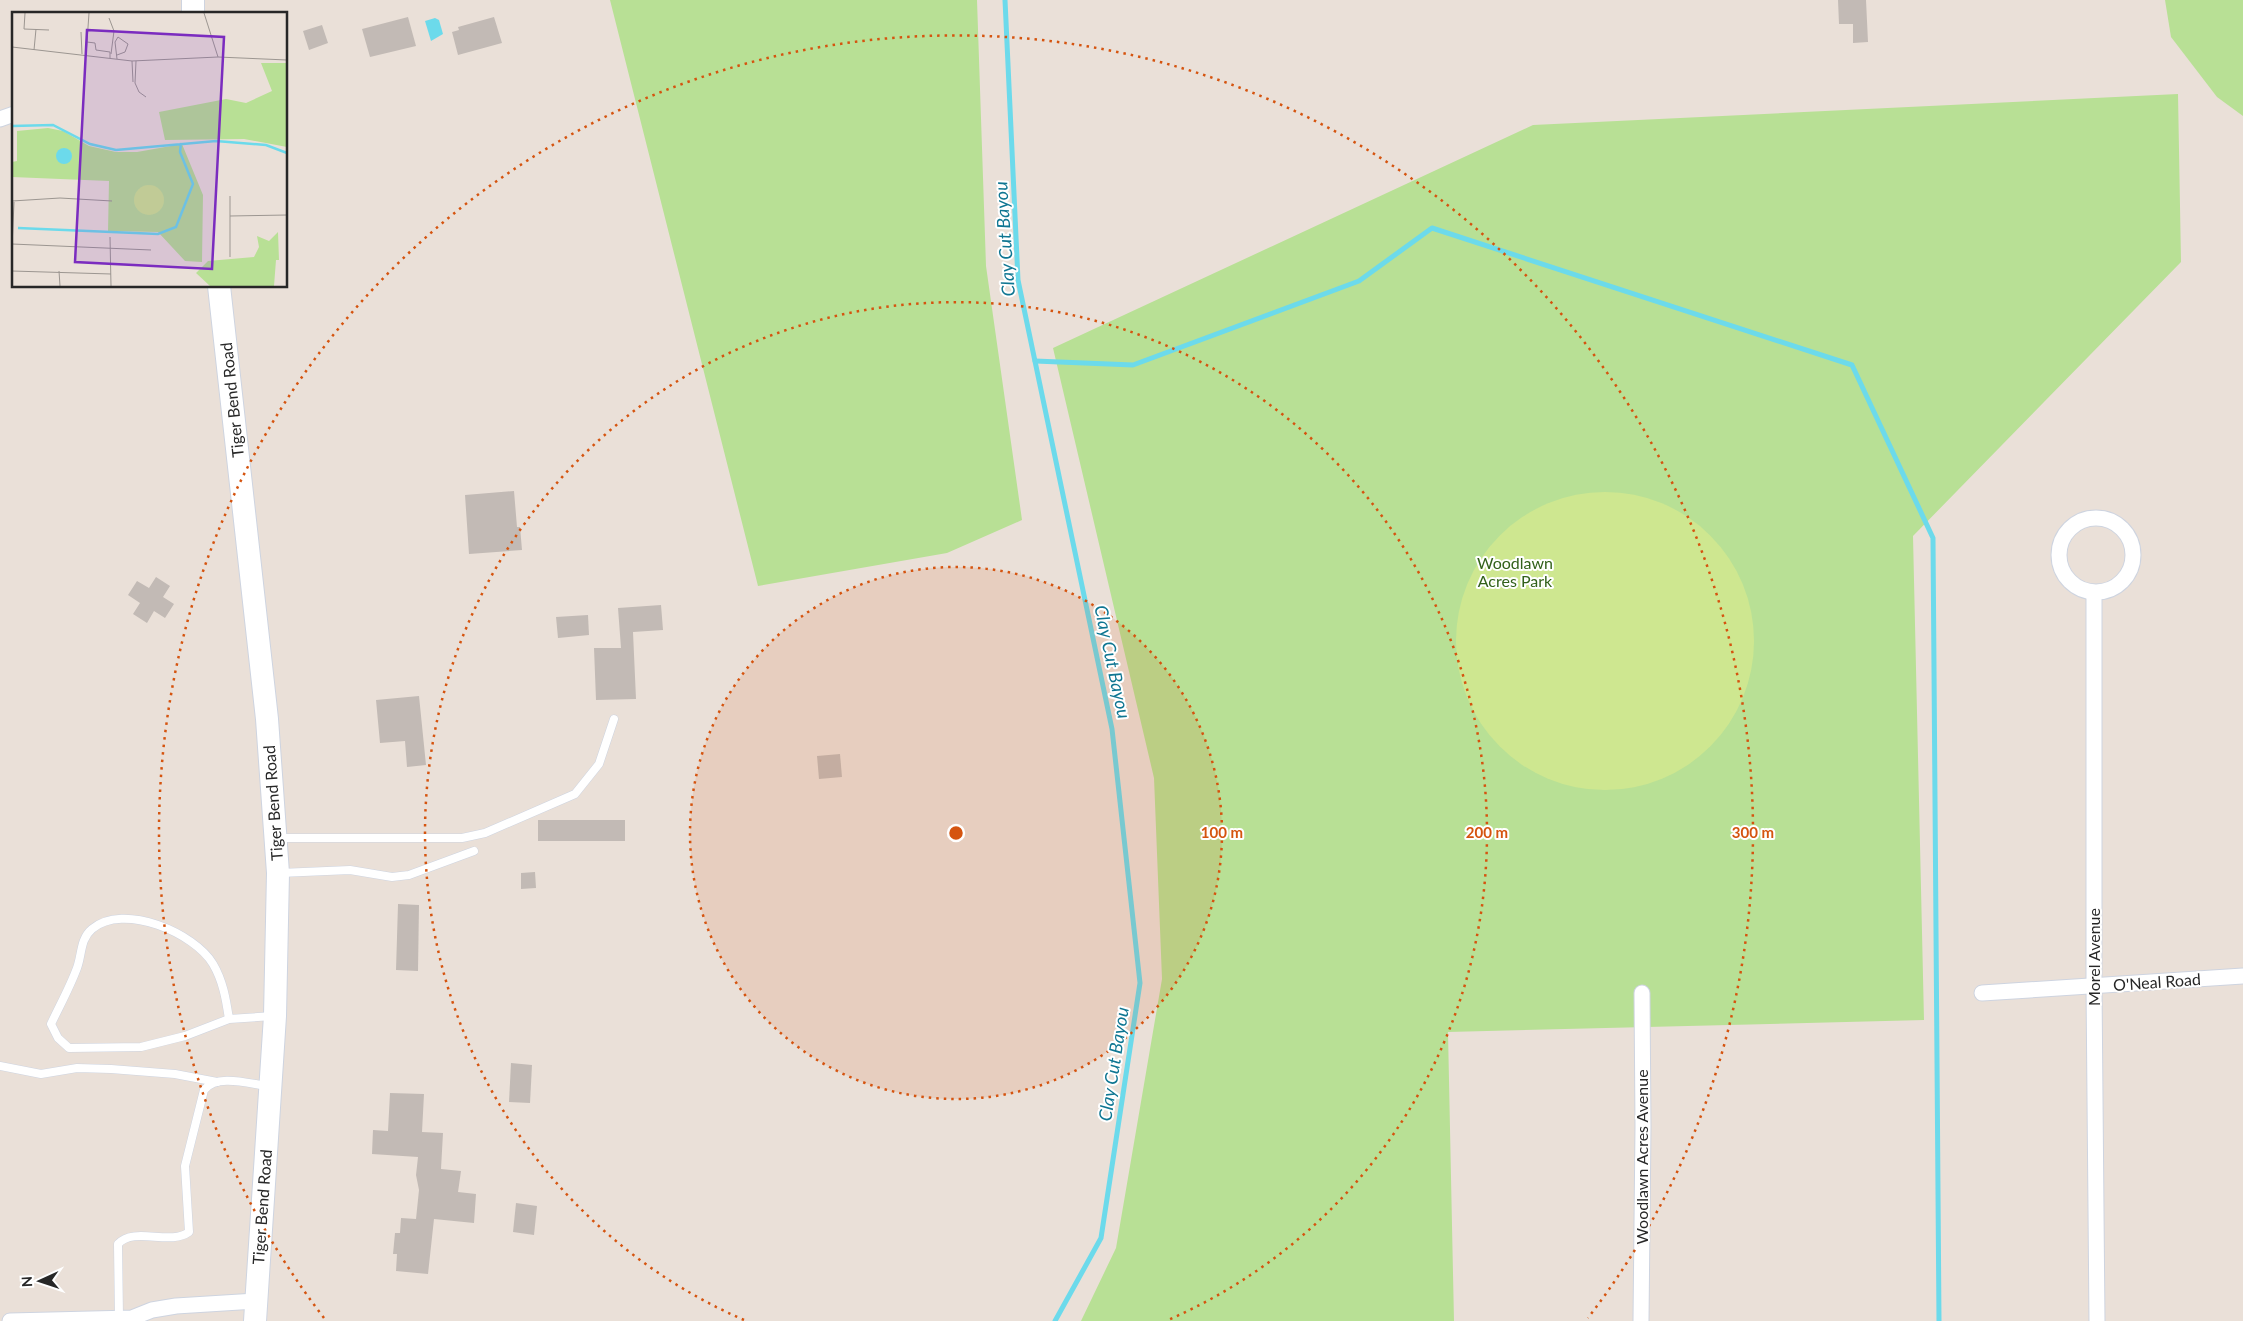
<svg xmlns="http://www.w3.org/2000/svg" width="2243" height="1321" viewBox="0 0 2243 1321" font-family="Lato,sans-serif">
<rect width="100%" height="100%" fill="#eae0d8"/>
<g fill="#b8e095">
<path d="M 610,0 L 977,0 L 986,266 L 1022,520 L 947,553 L 758,586 Z"/>
<path d="M 2165,0 L 2243,0 L 2243,116 L 2217,97 L 2171,37 Z"/>
<path d="M 2178,94 L 2181,262 L 1913,536 L 1924,1020 L 1448,1032 L 1454,1321 L 1081,1321 L 1116,1248 L 1162,979 L 1154,778 L 1053,348 L 1533,125 Z"/>
</g>
<circle fill="#cee790" cx="1605" cy="641" r="149"/>
<path fill="#6cdaeb" d="M 435,18 L 439,20 L 443,34 L 431,41 L 425,21 Z"/>
<g fill="none" stroke-linecap="round" stroke-linejoin="round">
<g stroke="#6cdaeb" stroke-width="5">
<path d="M 1005,0 L 1018,280 L 1112,729 L 1140,983 L 1101,1238 L 1055,1321"/>
<path d="M 1035,361 L 1133,365 L 1359,281 L 1432,228 L 1852,365 L 1933,538 L 1939,1321"/>
</g>
</g>
<g fill="#c2bab5">
<path d="M 1838,0 L 1866,0 L 1868,42 L 1853,43 L 1853,24 L 1839,24 Z"/>
<path d="M 408,17 L 416,46 L 370,57 L 362,29 Z"/>
<path d="M 494,17 L 502,43 L 458,55 L 452,32 L 459,30 L 458,27 Z"/>
<path d="M 322,25 L 328,43 L 309,50 L 303,31 Z"/>
<path d="M 514,491 L 517,527 L 520,527 L 522,550 L 469,554 L 465,495 Z"/>
<path d="M 156,577 L 170,586 L 163,597 L 174,604 L 165,618 L 154,611 L 147,623 L 133,614 L 140,603 L 128,595 L 137,581 L 149,588 Z"/>
<path d="M 661,605 L 663,630 L 633,632 L 636,699 L 596,700 L 594,648 L 621,648 L 618,608 Z"/>
<path d="M 588,615 L 589,635 L 558,638 L 556,617 Z"/>
<path d="M 419,696 L 426,765 L 407,767 L 405,741 L 380,743 L 376,700 Z"/>
<path d="M 840,754 L 842,777 L 819,779 L 817,756 Z"/>
<rect x="538" y="820" width="87" height="21"/>
<path d="M 535,872 L 536,888 L 521,889 L 521,873 Z"/>
<path d="M 398,904 L 419,905 L 418,971 L 396,970 Z"/>
<path d="M 511,1063 L 532,1065 L 530,1103 L 509,1102 Z"/>
<path d="M 390,1093 L 424,1094 L 422,1132 L 443,1133 L 441,1169 L 461,1171 L 458,1192 L 476,1194 L 474,1223 L 434,1219 L 428,1274 L 396,1271 L 397,1254 L 393,1254 L 395,1233 L 400,1233 L 401,1218 L 416,1219 L 419,1190 L 416,1175 L 418,1157 L 372,1154 L 373,1130 L 388,1131 Z"/>
<path d="M 516,1203 L 537,1206 L 534,1235 L 513,1232 Z"/>
</g>
<g fill="none" stroke-linecap="round" stroke-linejoin="round">
<g stroke="#ced4e0" stroke-width="9">
<g id="lane">
<path d="M 279,838 L 462,838 L 485,833 L 575,794 L 599,764 L 614,719"/>
<path d="M 280,873 L 350,870 L 392,877 L 409,875 L 474,851"/>
<path d="M 229,1019 C 226,999 223,981 213,964 C 195,933 123,902 92,929 C 80,939 82,955 77,968 C 70,987 60,1005 51,1024 L 58,1038 L 69,1048 L 141,1047 L 185,1036 L 229,1019 L 273,1016"/>
<path d="M 0,1066 L 41,1074 L 77,1068 L 111,1069 L 175,1074 L 217,1082"/>
<path d="M 119,1318 L 118,1244 C 134,1226 170,1246 189,1232 L 185,1166 L 204,1090 C 217,1073 250,1084 268,1086"/>
</g>
</g>
<g stroke="#ced4e0" stroke-width="17">
<g id="street">
<path d="M 0,119 L 14,114"/>
<circle cx="2096" cy="555" r="37"/>
<path d="M 2094,593 L 2094,986 L 2097,1321"/>
<path d="M 1982,993 L 2243,976"/>
<path d="M 10,1321 L 132,1318 L 152,1310 L 176,1306 L 256,1301"/>
<path d="M 1641,1321 L 1643,1126 L 1642,993"/>
</g>
</g>
<g stroke="#ced4e0" stroke-width="24">
<g id="secondary">
<path d="M 193,0 L 193,14"/>
<path d="M 219,286 L 267,719 L 278,873 L 275,1016 L 255,1321"/>
</g>
</g>
<use href="#lane" stroke="#fff" stroke-width="8"/>
<use href="#street" stroke="#fff" stroke-width="15"/>
<use href="#secondary" stroke="#fff" stroke-width="22"/>
</g>
<circle cx="956" cy="833" r="266" fill="#d5540f" fill-opacity=".12"/>
<g fill="none" stroke="#d5540f" stroke-width="2.5" stroke-dasharray="2.5 5">
<circle cx="956" cy="833" r="266"/>
<path d="M744 1320A531 531 0 1 1 1168 1320"/>
<path d="M324 1318A797 797 0 1 1 1588 1318"/>
</g>
<g text-anchor="middle" stroke-width="4" stroke-linejoin="round" paint-order="stroke">
<g font-size="16" fill="#272727" stroke="#fff">
<text transform="translate(232 400) rotate(-96)" y="6">Tiger Bend Road</text>
<text transform="translate(273 803) rotate(-94)" y="6">Tiger Bend Road</text>
<text transform="translate(2094 957) rotate(-90)" y="6">Morel Avenue</text>
<text transform="translate(2157 982) rotate(-4)" y="6">O'Neal Road</text>
<text transform="translate(1642 1157) rotate(-90)" y="6">Woodlawn Acres Avenue</text>
<text transform="translate(262 1207) rotate(-86)" y="6">Tiger Bend Road</text>
</g>
<g font-size="16" fill="#32611a" stroke="#fff">
<text x="1515" y="569">Woodlawn<tspan x="1515" dy="18">Acres Park</tspan></text>
</g>
<g font-size="18" font-style="italic" fill="#0f7692" stroke="#fff">
<text transform="translate(1005 239) rotate(-94)" y="6">Clay Cut Bayou</text>
<text transform="translate(1112 662) rotate(78)" y="6">Clay Cut Bayou</text>
<text transform="translate(1114 1064) rotate(-81)" y="6">Clay Cut Bayou</text>
</g>
</g>
<g transform="translate(12 12)">
<rect width="275" height="275" fill="#eae0d8"/>
<path d="M 249,51 L 275,51 L 275,135 L 232,127 L 153,128 L 147,100 L 214,87 L 234,91 L 260,79 ZM 36,116 L 51,119 L 77,134 L 104,140 L 125,140 L 170,132 L 191,183 L 190,250 L 173,249 L 146,220 L 96,219 L 97,169 L 0,165 L 0,150 L 5,149 L 5,119 ZM 266,220 L 267,248 L 264,248 L 262,274 L 198,274 L 184,261 L 196,249 L 242,245 L 247,235 L 245,224 L 257,229 Z" fill="#b8e095"/>
<path d="M122 188a15 15 0 1 1 30 0a15 15 0 1 1-30 0Z" fill="#cee790"/>
<path d="M44 144a8 8 0 1 1 16 0a8 8 0 1 1-16 0Z" fill="#6cdaeb"/>
<path fill="none" stroke="#6cdaeb" stroke-width="2.5" d="M 0,114 L 41,113 L 78,132 L 104,138 L 204,129 L 254,133 L 275,141M 6,216 L 146,222 L 164,215 L 181,172 L 168,140 L 169,131"/>
<path fill="none" stroke="#9c9691" stroke-width="1" d="M 13,1 L 12,17 L 37,18M 192,1 L 206,45M 97,6 L 102,19 L 99,42M 69,20 L 70,42M 75,30 L 83,31 L 84,38 L 98,40 L 98,46M 0,35 L 120,49 L 206,45 L 275,48M 22,38 L 24,17M 105,43 L 113,40 L 116,32 L 106,25 L 103,30 L 105,47M 74,44 L 77,1M 120,49 L 121,70M 124,49 L 123,71 L 127,80 L 134,85M 218,184 L 218,245M 0,189 L 48,186 L 100,189M 218,204 L 275,203M 98,225 L 99,274M 0,232 L 139,238M 0,235 L 2,190M 0,259 L 99,262M 47,259 L 48,274"/>
<path fill="#7b2cbf" fill-opacity="0.15" stroke="#7b2cbf" stroke-width="2.5" d="M 75,18 L 212,25 L 200,257 L 63,250 Z"/>
<rect width="275" height="275" fill="none" stroke="#272727" stroke-width="2.5"/>
</g>
<circle cx="956" cy="833" r="8" fill="#d5540f" stroke="#fff" stroke-width="2.5"/>
<g font-size="15" text-anchor="middle" font-weight="bold" fill="#d5540f" stroke="#fff" stroke-width="4" stroke-linejoin="round" paint-order="stroke">
<text x="1222" y="838">100 m</text>
<text x="1487" y="838">200 m</text>
<text x="1753" y="838">300 m</text>
</g>
<g transform="translate(40 1281) rotate(267)" stroke="#ffffff" stroke-width="4" paint-order="stroke">
<path d="M0-4L9 19L0 12L-9 19Z" fill="#272727"/>
<text y="-8" font-size="14" font-weight="bold" text-anchor="middle" fill="#272727">N</text>
</g>
</svg>
